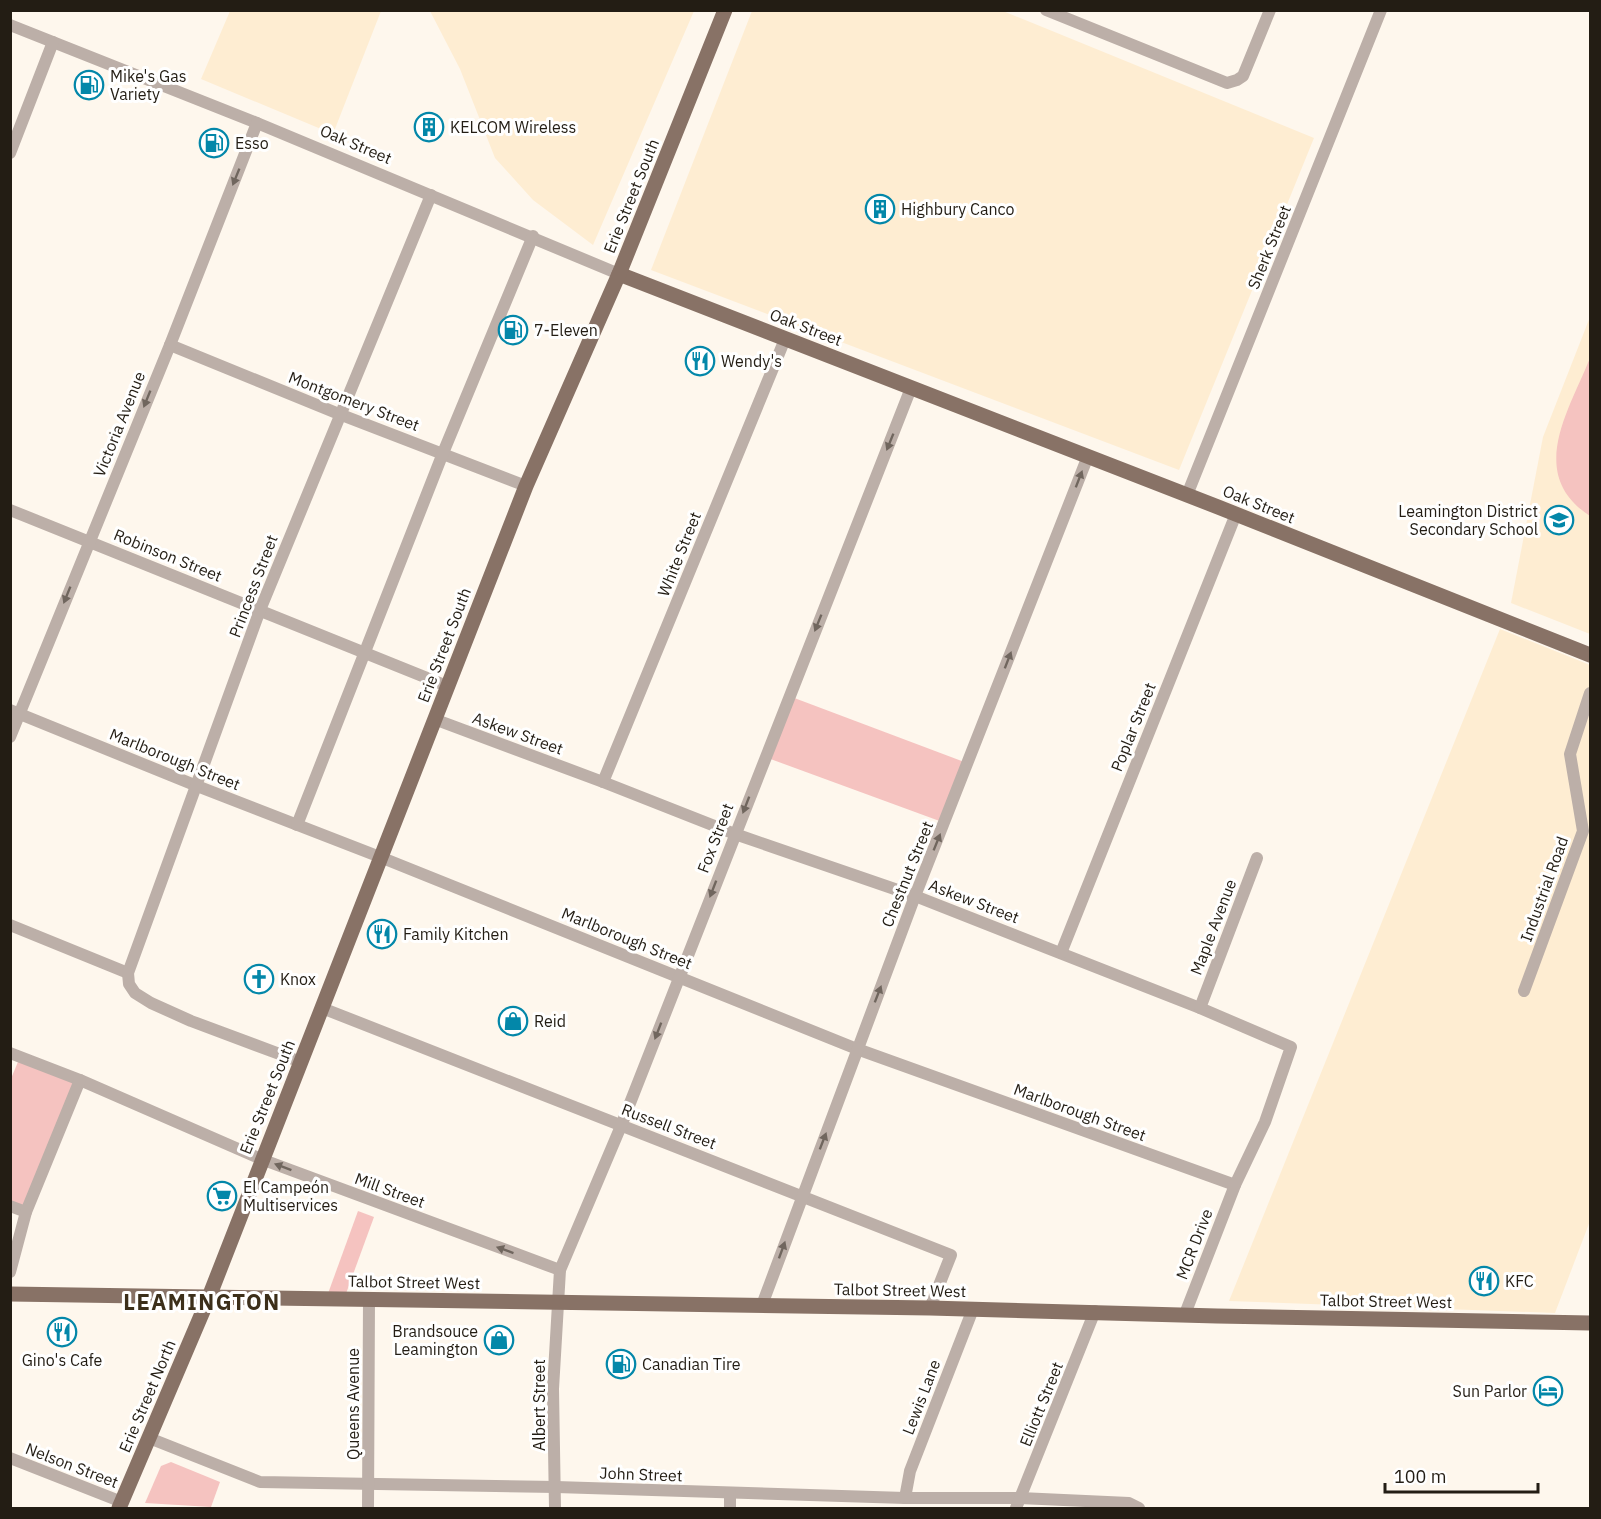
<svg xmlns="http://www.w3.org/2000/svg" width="1601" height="1519" viewBox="0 0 1601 1519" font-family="'IBM Plex Sans',sans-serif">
<rect width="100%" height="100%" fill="#fef7ed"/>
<g fill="#feedd2">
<path d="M 230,11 L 381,11 L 333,134 L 201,79 Z"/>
<path d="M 430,11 L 694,11 L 593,245 L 533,200 L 495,158 L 460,69 Z"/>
<path d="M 752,11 L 1003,11 L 1314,138 L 1179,470 L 651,270 Z"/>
<path d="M 1590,317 L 1590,634 L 1511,603 L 1543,437 Z"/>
<path d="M 1500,629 L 1590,665 L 1590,1221 L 1555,1313 L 1229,1301 Z"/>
</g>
<g fill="#f5c3c0">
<path d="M 1590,358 L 1590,516 C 1526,474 1569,411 1590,358 Z"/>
<path d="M 789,696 L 967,763 L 945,823 L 765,757 Z"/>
<path d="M 20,1057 L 80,1080 L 26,1212 L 11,1206 L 10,1081 Z"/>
<path d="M 358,1211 L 374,1217 L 344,1299 L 326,1299 Z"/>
<path d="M 171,1462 L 220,1482 L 211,1507 L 145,1503 L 161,1466 Z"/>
</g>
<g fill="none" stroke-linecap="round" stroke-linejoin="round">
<g stroke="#bcafa8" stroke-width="12">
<path d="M 1046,10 L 1227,83 L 1237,80 L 1243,76 L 1270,10"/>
<path d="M 10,25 L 257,123 L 619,274"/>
<path d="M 10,153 L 53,42"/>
<path d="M 170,345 L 339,414 L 526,486"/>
<path d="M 1187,495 L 1381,10"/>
<path d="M 10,510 L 447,686"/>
<path d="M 10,710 L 197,786 L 380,857 L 857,1049 L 1235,1185"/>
<path d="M 434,719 L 603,782 L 735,834 L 915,896 L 1200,1008 L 1291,1047 L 1265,1122 L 1235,1185 L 1185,1314"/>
<path d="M 10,737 L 170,345 L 257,123"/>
<path d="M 603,782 L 785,339"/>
<path d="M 297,825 L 443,453 L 533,236"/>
<path d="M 10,925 L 128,973"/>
<path d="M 1061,953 L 1236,514"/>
<path d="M 1524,991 L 1583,831 L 1570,754 L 1590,693"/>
<path d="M 322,1008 L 951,1255 L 930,1308"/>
<path d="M 1200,1008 L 1257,858"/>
<path d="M 10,1053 L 80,1080 L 261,1159 L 560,1270"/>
<path d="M 301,1062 L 191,1021 L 151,1003 L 135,993 L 129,984 L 128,973 L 260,610 L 431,195"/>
<path d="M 10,1206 L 26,1212"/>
<path d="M 10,1272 L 26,1212 L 80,1080"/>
<path d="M 762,1305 L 915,896 L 1088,456"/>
<path d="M 149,1438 L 260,1482 L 556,1487 L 905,1498 L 1020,1498 L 1129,1503 L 1139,1508"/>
<path d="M 10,1458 L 122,1502"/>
<path d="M 905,1498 L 910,1471 L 973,1309"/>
<path d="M 368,1508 L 369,1299"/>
<path d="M 555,1508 L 553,1389 L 560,1270 L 621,1126 L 911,388"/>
<path d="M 730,1508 L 730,1493"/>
<path d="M 1016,1508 L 1095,1311"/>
</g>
<g stroke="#887266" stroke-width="15">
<path d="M 619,274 L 1218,507 L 1590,655"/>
<path d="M 10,1294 L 930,1308 L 1217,1316 L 1590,1323"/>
<path d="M 119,1508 L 209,1297 L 526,486 L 619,274 L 725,10"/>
</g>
</g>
<defs><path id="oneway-solid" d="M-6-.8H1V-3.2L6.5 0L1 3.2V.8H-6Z" transform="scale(1.5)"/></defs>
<g fill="#70665e">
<use href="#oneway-solid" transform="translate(236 177) rotate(112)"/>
<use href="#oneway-solid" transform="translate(147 399) rotate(112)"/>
<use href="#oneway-solid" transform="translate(890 442) rotate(112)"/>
<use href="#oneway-solid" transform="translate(1079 479) rotate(-69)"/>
<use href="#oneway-solid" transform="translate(67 595) rotate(112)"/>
<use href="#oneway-solid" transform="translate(818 623) rotate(112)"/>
<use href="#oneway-solid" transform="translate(1008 660) rotate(-69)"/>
<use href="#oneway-solid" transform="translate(746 805) rotate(111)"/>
<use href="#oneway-solid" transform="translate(937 842) rotate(-68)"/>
<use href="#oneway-solid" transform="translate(713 889) rotate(111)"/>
<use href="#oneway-solid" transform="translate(878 994) rotate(-69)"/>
<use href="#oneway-solid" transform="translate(658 1031) rotate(111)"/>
<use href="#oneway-solid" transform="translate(823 1141) rotate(-69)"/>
<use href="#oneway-solid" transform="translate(283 1167) rotate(-159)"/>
<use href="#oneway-solid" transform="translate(505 1250) rotate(-160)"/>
<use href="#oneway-solid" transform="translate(782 1250) rotate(-70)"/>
</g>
<defs>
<g id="fuel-ring" transform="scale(1.5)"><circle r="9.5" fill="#fff" stroke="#0387a9" stroke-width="1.5"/><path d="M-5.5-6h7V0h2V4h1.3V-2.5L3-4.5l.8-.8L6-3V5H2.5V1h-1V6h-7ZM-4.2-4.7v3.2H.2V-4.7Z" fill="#0387a9"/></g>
<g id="building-ring" transform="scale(1.5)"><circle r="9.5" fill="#fff" stroke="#0387a9" stroke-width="1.5"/><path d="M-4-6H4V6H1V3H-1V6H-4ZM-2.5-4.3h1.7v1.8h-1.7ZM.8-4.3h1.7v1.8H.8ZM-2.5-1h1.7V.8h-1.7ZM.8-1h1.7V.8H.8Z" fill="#0387a9"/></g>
<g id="restaurant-ring" transform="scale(1.5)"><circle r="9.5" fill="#fff" stroke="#0387a9" stroke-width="1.5"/><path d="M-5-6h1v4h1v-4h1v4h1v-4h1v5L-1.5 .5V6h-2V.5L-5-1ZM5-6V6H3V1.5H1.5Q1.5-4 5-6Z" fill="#0387a9"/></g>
<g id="school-ring" transform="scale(1.5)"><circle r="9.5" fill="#fff" stroke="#0387a9" stroke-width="1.5"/><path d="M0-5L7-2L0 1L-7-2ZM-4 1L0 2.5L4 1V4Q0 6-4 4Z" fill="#0387a9"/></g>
<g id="church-ring" transform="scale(1.5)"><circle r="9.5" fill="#fff" stroke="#0387a9" stroke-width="1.5"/><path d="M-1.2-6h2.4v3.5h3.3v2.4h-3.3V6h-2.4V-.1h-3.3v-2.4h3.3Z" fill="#0387a9"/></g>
<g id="shop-ring" transform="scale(1.5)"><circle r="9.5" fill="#fff" stroke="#0387a9" stroke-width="1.5"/><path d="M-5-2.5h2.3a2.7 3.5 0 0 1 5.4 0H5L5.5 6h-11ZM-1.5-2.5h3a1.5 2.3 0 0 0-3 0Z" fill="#0387a9"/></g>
<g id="supermarket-ring" transform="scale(1.5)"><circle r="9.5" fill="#fff" stroke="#0387a9" stroke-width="1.5"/><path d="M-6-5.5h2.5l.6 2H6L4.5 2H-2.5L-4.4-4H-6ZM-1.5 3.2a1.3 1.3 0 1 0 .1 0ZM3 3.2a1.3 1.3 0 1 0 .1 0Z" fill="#0387a9"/></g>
<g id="hotel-ring" transform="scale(1.5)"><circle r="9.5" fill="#fff" stroke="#0387a9" stroke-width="1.5"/><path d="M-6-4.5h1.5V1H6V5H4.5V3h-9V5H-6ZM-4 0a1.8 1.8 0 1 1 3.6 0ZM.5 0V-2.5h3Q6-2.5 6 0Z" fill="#0387a9"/></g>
</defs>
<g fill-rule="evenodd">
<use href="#fuel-ring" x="89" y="85"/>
<use href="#building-ring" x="429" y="127"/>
<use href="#fuel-ring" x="214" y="143"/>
<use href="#building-ring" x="880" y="209"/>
<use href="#fuel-ring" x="513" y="330"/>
<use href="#restaurant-ring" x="700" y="361"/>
<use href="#school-ring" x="1559" y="520"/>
<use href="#restaurant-ring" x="382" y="934"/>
<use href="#church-ring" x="259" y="979"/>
<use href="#shop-ring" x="513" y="1021"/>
<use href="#supermarket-ring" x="222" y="1196"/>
<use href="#restaurant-ring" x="1484" y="1281"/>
<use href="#restaurant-ring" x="62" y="1332"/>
<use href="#shop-ring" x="499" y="1340"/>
<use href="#fuel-ring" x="621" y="1364"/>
<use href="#hotel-ring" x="1548" y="1391"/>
</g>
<g text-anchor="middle" stroke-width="6" stroke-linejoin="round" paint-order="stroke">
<g font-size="16" fill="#231d14" stroke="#fff" text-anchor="start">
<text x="110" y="82">Mike's Gas<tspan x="110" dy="18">Variety</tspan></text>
<text x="450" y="133">KELCOM Wireless</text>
<text x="235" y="149">Esso</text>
<text x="901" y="215">Highbury Canco</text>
<text x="534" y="336">7-Eleven</text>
<text x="721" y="367">Wendy's</text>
<text x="1538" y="517" text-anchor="end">Leamington District<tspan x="1538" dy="18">Secondary School</tspan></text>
<text x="403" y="940">Family Kitchen</text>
<text x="280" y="985">Knox</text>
<text x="534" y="1027">Reid</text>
<text x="243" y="1193">El Campeón<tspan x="243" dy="18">Multiservices</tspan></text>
<text x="1505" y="1287">KFC</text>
<text x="478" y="1337" text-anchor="end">Brandsouce<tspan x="478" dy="18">Leamington</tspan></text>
<text x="62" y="1366" text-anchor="middle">Gino's Cafe</text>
<text x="642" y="1370">Canadian Tire</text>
<text x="1527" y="1397" text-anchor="end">Sun Parlor</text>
</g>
<g font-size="16" fill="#231d14" stroke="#fff">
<text transform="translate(356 144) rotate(23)" y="6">Oak Street</text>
<text transform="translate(631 196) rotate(-68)" y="6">Erie Street South</text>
<text transform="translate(1269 247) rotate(-68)" y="6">Sherk Street</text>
<text transform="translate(806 327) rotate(21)" y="6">Oak Street</text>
<text transform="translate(354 401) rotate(21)" y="6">Montgomery Street</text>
<text transform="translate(119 424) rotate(-68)" y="6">Victoria Avenue</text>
<text transform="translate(1259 504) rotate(22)" y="6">Oak Street</text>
<text transform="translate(679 554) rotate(-68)" y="6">White Street</text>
<text transform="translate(168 555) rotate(22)" y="6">Robinson Street</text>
<text transform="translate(253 586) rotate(-69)" y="6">Princess Street</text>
<text transform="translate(444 645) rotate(-69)" y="6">Erie Street South</text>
<text transform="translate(1133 727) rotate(-68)" y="6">Poplar Street</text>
<text transform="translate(518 733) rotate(20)" y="6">Askew Street</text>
<text transform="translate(175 759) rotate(22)" y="6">Marlborough Street</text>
<text transform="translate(715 838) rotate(-69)" y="6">Fox Street</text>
<text transform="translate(907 874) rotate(-68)" y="6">Chestnut Street</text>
<text transform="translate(1544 889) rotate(-70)" y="6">Industrial Road</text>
<text transform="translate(974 901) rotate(21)" y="6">Askew Street</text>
<text transform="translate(1213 927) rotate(-69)" y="6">Maple Avenue</text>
<text transform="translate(627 938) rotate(22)" y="6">Marlborough Street</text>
<text transform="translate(267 1097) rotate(-68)" y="6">Erie Street South</text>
<text transform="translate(1080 1112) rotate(20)" y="6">Marlborough Street</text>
<text transform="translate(669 1126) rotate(21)" y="6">Russell Street</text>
<text transform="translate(390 1190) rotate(20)" y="6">Mill Street</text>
<text transform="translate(1194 1244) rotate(-69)" y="6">MCR Drive</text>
<text transform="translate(414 1282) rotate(1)" y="6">Talbot Street West</text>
<text transform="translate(900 1290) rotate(1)" y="6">Talbot Street West</text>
<text transform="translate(1386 1301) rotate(1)" y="6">Talbot Street West</text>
<text transform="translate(147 1396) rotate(-67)" y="6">Erie Street North</text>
<text transform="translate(921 1397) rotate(-69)" y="6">Lewis Lane</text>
<text transform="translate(353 1404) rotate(-90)" y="6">Queens Avenue</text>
<text transform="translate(1041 1404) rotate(-68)" y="6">Elliott Street</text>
<text transform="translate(539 1405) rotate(-90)" y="6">Albert Street</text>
<text transform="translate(72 1465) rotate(21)" y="6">Nelson Street</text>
<text transform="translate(641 1474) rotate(2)" y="6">John Street</text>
</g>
<g font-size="22" font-weight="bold" letter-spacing="1.5" fill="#3c2f1a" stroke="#fff">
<text x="202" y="1310">LEAMINGTON</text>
</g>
</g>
<rect width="1601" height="1519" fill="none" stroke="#231d14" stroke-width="24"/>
<path d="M1385 1483v9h153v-9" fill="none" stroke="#231d14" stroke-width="3"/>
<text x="1394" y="1483" font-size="18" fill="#231d14" stroke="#ffffff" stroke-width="4.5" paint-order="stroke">100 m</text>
</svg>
